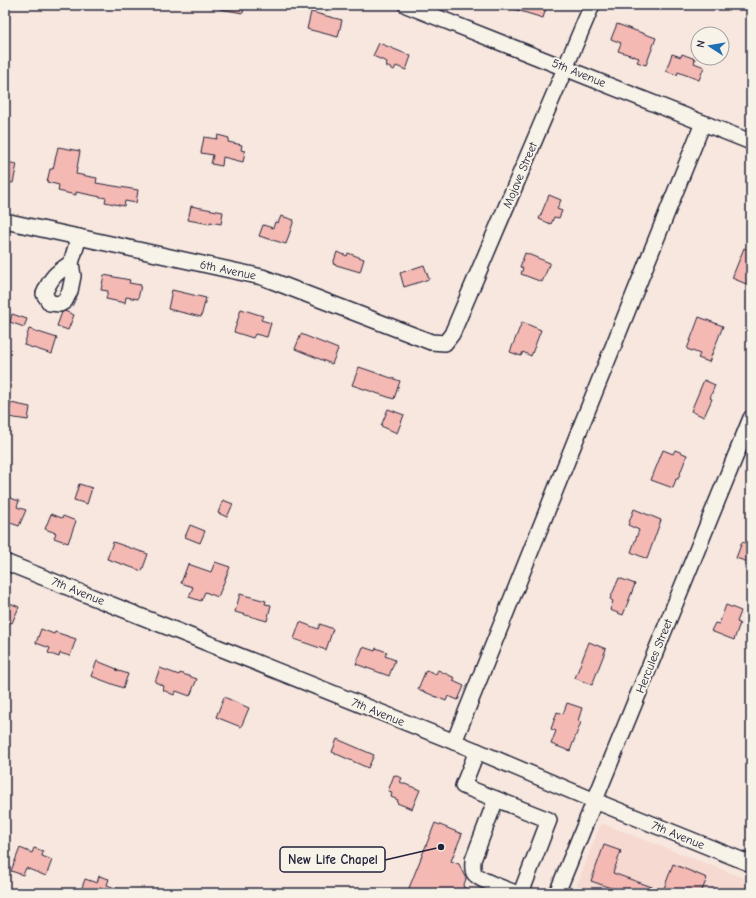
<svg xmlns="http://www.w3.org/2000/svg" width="756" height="898" viewBox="0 0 756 898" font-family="'Comic Neue',sans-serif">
<rect width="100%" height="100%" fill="#f7e7de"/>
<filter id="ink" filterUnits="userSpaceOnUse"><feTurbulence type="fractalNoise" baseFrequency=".025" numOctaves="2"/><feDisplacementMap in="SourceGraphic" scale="8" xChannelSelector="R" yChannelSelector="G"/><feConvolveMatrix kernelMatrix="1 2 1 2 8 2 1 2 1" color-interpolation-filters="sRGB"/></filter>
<g filter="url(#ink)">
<path fill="#f6d9d1" d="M 601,823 L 751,881 L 750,893 L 574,893 Z"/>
<g fill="#f5b9b4" stroke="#22223b">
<path d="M 220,5 L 244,5 L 243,13 L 220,9 Z"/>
<path d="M 507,5 L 547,5 L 543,18 L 507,7 Z"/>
<path d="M 311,12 L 342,20 L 338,37 L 307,29 Z"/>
<path d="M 617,24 L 656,38 L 646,65 L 637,62 L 639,58 L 618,51 L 621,43 L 611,39 Z"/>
<path d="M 379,43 L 411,56 L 406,70 L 396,66 L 394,70 L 386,66 L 387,62 L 373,56 Z"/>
<path d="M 672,54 L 681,57 L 682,54 L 695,59 L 694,63 L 704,67 L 699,80 L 678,72 L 677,75 L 666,71 Z"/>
<path d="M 218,135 L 229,138 L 228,142 L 242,145 L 241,150 L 245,151 L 243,162 L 223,157 L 222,166 L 211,164 L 213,155 L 201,153 L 204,137 L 217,139 Z"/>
<path d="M 58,147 L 80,151 L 76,174 L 97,178 L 96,183 L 138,190 L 136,203 L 125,201 L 124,206 L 105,202 L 106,198 L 76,192 L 76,195 L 58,191 L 59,185 L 47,182 L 50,169 L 53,169 Z"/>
<path d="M 5,162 L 17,164 L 13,183 L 5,182 Z"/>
<path d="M 549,195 L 561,200 L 557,209 L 562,211 L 559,218 L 554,217 L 551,224 L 539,219 Z"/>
<path d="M 191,206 L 223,212 L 221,224 L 210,222 L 210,224 L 188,220 Z"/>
<path d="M 281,216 L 294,220 L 286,244 L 259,236 L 263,225 L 273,228 L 275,222 L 278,223 Z"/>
<path d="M 744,248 L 751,251 L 751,286 L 732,278 Z"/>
<path d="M 337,252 L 347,256 L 348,253 L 364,259 L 360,272 L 333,264 Z"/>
<path d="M 525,253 L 550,263 L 542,282 L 521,274 L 523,268 L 520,267 Z"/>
<path d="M 424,265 L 429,279 L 404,287 L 400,273 Z"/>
<path d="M 104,275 L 130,280 L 129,283 L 141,285 L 138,299 L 126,297 L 125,303 L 106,299 L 108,291 L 101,290 Z"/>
<path d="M 172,290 L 206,298 L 201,317 L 168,309 Z"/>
<path d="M 241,309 L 263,316 L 261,320 L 271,323 L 267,337 L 255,334 L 253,338 L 234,332 Z"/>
<path d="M 65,311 L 74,315 L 68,330 L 57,326 L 62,312 Z"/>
<path d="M 12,314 L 27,319 L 24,327 L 10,322 Z"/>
<path d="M 699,317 L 723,326 L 709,362 L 698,358 L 700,354 L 687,349 Z"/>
<path d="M 522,322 L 541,330 L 531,356 L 523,352 L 521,356 L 510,352 Z"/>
<path d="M 29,329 L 57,338 L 52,354 L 24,345 Z"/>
<path d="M 301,334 L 338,349 L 332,364 L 295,349 Z"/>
<path d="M 359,367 L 400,381 L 394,399 L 352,385 Z"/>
<path d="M 704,380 L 715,385 L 710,398 L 712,399 L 704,417 L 691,411 Z"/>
<path d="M 11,403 L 30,407 L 28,420 L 8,417 Z"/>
<path d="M 388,409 L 404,415 L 397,433 L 381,426 Z"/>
<path d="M 663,450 L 673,454 L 675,450 L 687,455 L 678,479 L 676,479 L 673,488 L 651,480 Z"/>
<path d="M 79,484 L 92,488 L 87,504 L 74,500 Z"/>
<path d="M 5,496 L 19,501 L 17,507 L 26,510 L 19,526 L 5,521 Z"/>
<path d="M 223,500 L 233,504 L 227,517 L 218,513 Z"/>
<path d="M 634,509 L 661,520 L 647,559 L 631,552 L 639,530 L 628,525 Z"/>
<path d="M 51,514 L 62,518 L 63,516 L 76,521 L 68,543 L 54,538 L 56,533 L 45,529 Z"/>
<path d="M 190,525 L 205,531 L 200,543 L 185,537 Z"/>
<path d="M 113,542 L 148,554 L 142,571 L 107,559 Z"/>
<path d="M 742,542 L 751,545 L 751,552 L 748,562 L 736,558 Z"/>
<path d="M 215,562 L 230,567 L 218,597 L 205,592 L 201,601 L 189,597 L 193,587 L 181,583 L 188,564 L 211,572 Z"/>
<path d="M 619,578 L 635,584 L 623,615 L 610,610 L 613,601 L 610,599 Z"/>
<path d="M 240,594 L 266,601 L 265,604 L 271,605 L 267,621 L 235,612 Z"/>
<path d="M 5,601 L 19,607 L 12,623 L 5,621 Z"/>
<path d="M 726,605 L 741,611 L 737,622 L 740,623 L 734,640 L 711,631 L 715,623 L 719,624 Z"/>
<path d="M 300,622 L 318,629 L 320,624 L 333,629 L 326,650 L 294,639 Z"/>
<path d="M 41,629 L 54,634 L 55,632 L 76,639 L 70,656 L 60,653 L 59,657 L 48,653 L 50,648 L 36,643 Z"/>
<path d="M 589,642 L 606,649 L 592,685 L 575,678 Z"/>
<path d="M 363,647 L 375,651 L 376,648 L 387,652 L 385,656 L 395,660 L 389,676 L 356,664 Z"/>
<path d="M 97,661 L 117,669 L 116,670 L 128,674 L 123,688 L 91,676 Z"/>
<path d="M 160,668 L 179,675 L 180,673 L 197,679 L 190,696 L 176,691 L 174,695 L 163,690 L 164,686 L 155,682 Z"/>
<path d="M 426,670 L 436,674 L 438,670 L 455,678 L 453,681 L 464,686 L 458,700 L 448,696 L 446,701 L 418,689 Z"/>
<path d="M 224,697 L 249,708 L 241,727 L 216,717 Z"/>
<path d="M 567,703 L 582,708 L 578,721 L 581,722 L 570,751 L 551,744 L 556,731 L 551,729 L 557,712 L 563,714 Z"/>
<path d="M 337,739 L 374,755 L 368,768 L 332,752 Z"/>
<path d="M 394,775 L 402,778 L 400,782 L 420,790 L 412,809 L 397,803 L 398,800 L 391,797 L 392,792 L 388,791 Z"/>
<path d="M 435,823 L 462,834 L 451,861 L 459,864 L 466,879 L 463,887 L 477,893 L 407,893 Z"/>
<path d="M 604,845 L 621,851 L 613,873 L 663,891 L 673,864 L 707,878 L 701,893 L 625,893 L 591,881 Z"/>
<path d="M 20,848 L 32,853 L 34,848 L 43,851 L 42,856 L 52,860 L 46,876 L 26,868 L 23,875 L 11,871 Z"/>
<path d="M 99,876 L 109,879 L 107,885 L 126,892 L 126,893 L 80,893 L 85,879 L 97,883 Z"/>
</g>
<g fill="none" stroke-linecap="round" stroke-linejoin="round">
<g stroke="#22223b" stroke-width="18">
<g id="minor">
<path d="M 406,5 L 751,142"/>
<path d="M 5,221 L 262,277 L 431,342 L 445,343 L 452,334 L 592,5"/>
<path d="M 71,263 L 73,276 L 70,291 L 65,301 L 60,304 L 50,303 L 44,294 C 51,277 56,273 71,263 L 79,237"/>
<path d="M 5,562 L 477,751 L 595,801 L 751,864"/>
<path d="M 454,742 L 703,123"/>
<path d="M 477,751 L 463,786 L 549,820 L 521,893"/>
<path d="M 496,799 L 473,860 C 473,864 472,869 474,873 C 478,880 506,889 515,893"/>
<path d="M 557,893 L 751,418"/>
</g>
</g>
<use href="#minor" stroke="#f7f3e8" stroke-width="15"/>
</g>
</g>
<g text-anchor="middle" stroke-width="4" stroke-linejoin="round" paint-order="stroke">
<g font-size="12" fill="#22223b" stroke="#f7f3e8">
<text transform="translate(579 73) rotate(22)" y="4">5th Avenue</text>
<text transform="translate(520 175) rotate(-67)" y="4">Mojave Street</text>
<text transform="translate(228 270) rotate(12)" y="4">6th Avenue</text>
<text transform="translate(78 591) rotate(22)" y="4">7th Avenue</text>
<text transform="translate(654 656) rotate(-68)" y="4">Hercules Street</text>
<text transform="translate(378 712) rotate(22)" y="4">7th Avenue</text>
<text transform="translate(678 835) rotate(22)" y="4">7th Avenue</text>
</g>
</g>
<path fill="none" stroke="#22223b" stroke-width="1.5" d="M441 847L385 860"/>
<circle fill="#22223b" stroke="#f7f3e8" stroke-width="1.5" cx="441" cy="847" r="4"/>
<rect fill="#f7f3e8" stroke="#22223b" stroke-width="1.5" x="280" y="847" width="105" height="25" rx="4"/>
<g font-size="13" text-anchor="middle" font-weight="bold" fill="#22223b">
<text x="333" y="864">New Life Chapel</text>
</g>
<rect width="756" height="898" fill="none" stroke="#f7f3e8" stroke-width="20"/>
<rect x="10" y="10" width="736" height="878" fill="none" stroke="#22223b" stroke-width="1.5" filter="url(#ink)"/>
<g transform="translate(710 46) rotate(282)"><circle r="19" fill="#f7f3e8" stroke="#a29fa3"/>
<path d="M0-3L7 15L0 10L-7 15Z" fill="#1f6fb2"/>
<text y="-6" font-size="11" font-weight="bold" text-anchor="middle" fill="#22223b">N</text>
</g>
</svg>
